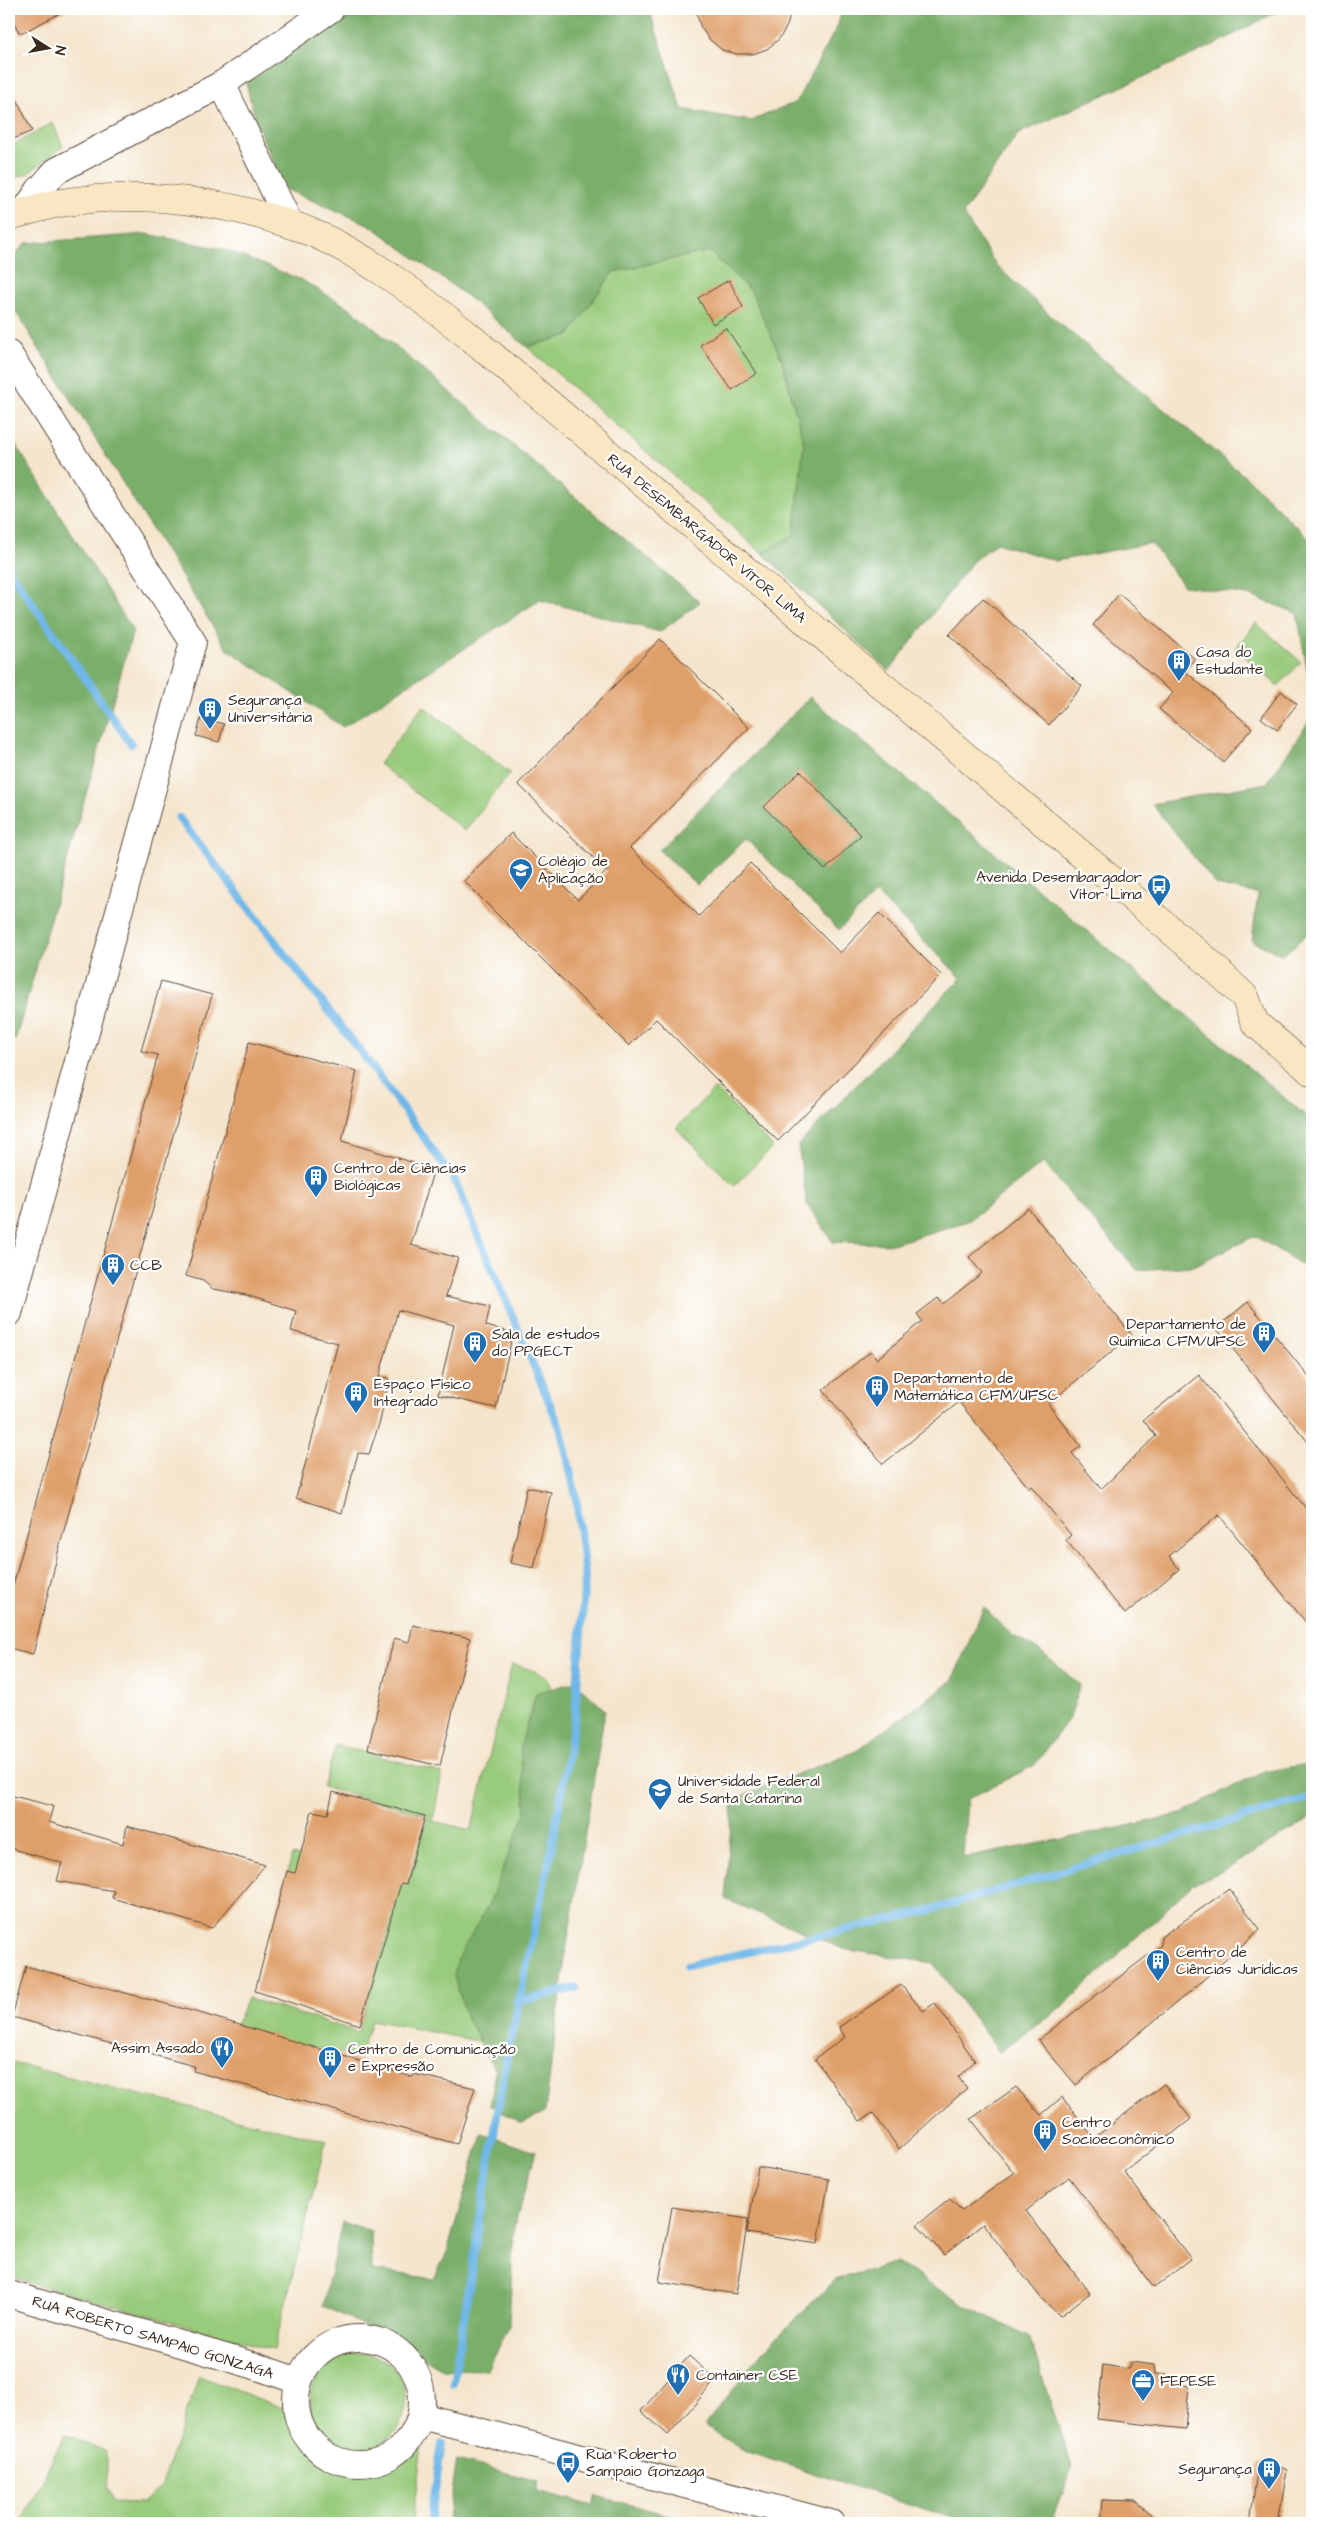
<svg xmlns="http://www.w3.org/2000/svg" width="1321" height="2532" viewBox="0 0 1321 2532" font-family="'Architects Daughter',sans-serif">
<rect width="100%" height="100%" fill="#fff"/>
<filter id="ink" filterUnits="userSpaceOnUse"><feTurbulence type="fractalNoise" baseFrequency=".02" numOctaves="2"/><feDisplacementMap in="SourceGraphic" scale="10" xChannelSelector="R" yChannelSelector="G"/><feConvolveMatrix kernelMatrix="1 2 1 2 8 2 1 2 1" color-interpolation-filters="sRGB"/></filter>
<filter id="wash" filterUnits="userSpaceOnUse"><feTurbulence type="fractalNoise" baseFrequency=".0096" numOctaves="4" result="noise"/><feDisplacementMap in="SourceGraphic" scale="20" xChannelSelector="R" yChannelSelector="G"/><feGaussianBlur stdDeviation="1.12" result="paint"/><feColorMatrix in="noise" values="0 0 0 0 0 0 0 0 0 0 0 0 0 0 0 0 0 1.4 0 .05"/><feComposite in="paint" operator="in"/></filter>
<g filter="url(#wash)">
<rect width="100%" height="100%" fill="#f4e5cc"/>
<g fill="#98cb7b" stroke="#6a7a4c">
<path d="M 53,123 L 63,147 L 27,174 L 9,179 L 9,147 Z"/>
<path d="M 709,251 L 751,291 L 782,360 L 804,444 L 794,535 L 762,553 L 527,347 L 569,335 L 613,272 Z"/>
<path d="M 1256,623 L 1301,662 L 1278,686 L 1235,648 Z"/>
<path d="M 423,706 L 510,773 L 465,831 L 379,764 Z"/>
<path d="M 715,1088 L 773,1147 L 734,1186 L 676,1128 Z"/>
<path d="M 512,1664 L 535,1671 L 548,1679 L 554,1699 L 502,2046 L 371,2020 L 360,2058 L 235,2028 L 247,1998 L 358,2032 L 396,1906 L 288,1872 L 292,1855 L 407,1886 L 428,1815 L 323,1787 L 336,1745 L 442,1773 L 433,1821 L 471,1830 Z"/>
<path d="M 9,2062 L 326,2141 L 274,2350 L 9,2277 Z"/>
<circle cx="358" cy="2401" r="48"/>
<path d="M 199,2376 L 296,2413 C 299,2421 302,2431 307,2438 C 326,2466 369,2473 396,2454 C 402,2449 407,2442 412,2437 L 423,2439 L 412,2523 L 21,2523 L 65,2434 L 107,2452 L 107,2487 L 113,2502 L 143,2503 L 162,2484 Z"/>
</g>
<g fill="#7aaf6b" stroke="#5a6c44">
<path d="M 338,9 L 649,9 L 682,109 L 751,121 L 796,102 L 838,25 L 842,9 L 1282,9 L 1218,43 L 1018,134 L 963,214 L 997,266 L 1052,317 L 1254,484 L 1312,542 L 1312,698 L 1297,613 L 1248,595 L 1184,586 L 1151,543 L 1056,561 L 996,543 L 973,561 L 889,671 L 762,553 L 794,535 L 804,444 L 782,360 L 751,291 L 709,251 L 613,272 L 569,335 L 527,347 L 468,297 L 370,225 L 285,189 L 256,122 L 244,76 Z"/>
<path d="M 147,234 L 223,249 L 302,280 L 351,309 L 700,602 L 660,632 L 540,600 L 343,727 L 227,649 L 9,301 L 9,261 L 26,243 Z"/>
<path d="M 9,434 L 133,631 L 15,1041 L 9,1033 Z"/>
<path d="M 810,697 L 1312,1121 L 1312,1271 L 1255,1236 L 1193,1266 L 1137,1270 L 1043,1163 L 968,1221 L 893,1244 L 833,1242 L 807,1204 L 798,1145 L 961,978 L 876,893 L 839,930 L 746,839 L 697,885 L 659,850 Z"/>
<path d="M 1312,717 L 1312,930 L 1283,955 L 1252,941 L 1258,894 L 1216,885 L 1152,804 L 1267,783 Z"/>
<path d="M 984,1607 L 1012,1635 L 1040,1651 L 1080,1685 L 1070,1717 L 1035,1765 L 967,1799 L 963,1858 L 1109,1830 L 1181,1814 L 1259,1773 L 1312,1763 L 1312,1817 L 1227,1869 L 1193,1884 L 1062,2007 L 999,2052 L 933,1963 L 843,1949 L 725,1899 L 733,1799 L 856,1751 L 952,1681 Z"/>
<path d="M 575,1682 L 605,1710 L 565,1958 L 545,2112 L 522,2123 L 490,2105 L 496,2071 L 467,2019 L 454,1976 L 457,1961 L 489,1903 L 526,1811 L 520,1748 L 536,1693 Z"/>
<path d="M 482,2134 L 536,2152 L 514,2227 L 509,2326 L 488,2370 L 442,2369 L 359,2323 L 323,2306 L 342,2222 L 371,2232 L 372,2270 L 434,2279 L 447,2252 Z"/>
<path d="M 897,2262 L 963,2305 L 1029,2336 L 1072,2468 L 1052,2523 L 968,2523 L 747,2452 L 705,2426 L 762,2352 L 835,2280 Z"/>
<path d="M 457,2460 L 538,2481 L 536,2491 L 593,2505 L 596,2496 L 700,2523 L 447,2523 Z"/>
</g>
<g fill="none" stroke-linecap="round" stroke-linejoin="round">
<g stroke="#70b7e8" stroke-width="8">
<path d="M 9,570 L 131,744"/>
<path d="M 179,818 L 364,1056 L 454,1179 L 561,1430 L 576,1497 L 585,1576 L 575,1716 L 551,1851 L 506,2061 L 453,2383"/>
<path d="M 687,1966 L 931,1910 L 1312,1797"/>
<path d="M 517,2002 L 576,1988"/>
<path d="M 430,2523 L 442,2444"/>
</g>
</g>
<g id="blocks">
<g fill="#df9f69">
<path d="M 9,9 L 68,9 L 20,34 L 9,13 Z"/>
<path d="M 695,9 L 792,9 L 787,26 L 779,39 L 767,49 L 753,54 L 737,54 L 722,50 L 710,40 L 701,28 Z"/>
<path d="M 9,83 L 32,131 L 9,141 Z"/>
<path d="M 729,280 L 743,307 L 713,324 L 698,298 Z"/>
<path d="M 726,328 L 757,373 L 732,390 L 700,345 Z"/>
<path d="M 1119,594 L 1195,659 L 1185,671 L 1252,728 L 1223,762 L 1159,709 L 1173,693 L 1093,625 Z"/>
<path d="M 983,598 L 1082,686 L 1049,725 L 949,635 Z"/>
<path d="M 660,639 L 749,728 L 630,848 L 699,916 L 750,863 L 840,953 L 879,913 L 941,975 L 778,1141 L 656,1019 L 629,1046 L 464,881 L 511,833 L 578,900 L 607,871 L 518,784 Z"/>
<path d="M 1281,691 L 1297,704 L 1277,730 L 1261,718 Z"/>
<path d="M 201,718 L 224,724 L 219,742 L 196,736 Z"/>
<path d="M 800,771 L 861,835 L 825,870 L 764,807 Z"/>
<path d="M 161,981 L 212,995 L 61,1541 L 33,1654 L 9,1648 L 9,1600 L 158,1055 L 141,1051 Z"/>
<path d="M 249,1042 L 357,1071 L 342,1141 L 434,1169 L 411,1245 L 458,1258 L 446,1296 L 490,1306 L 486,1326 L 513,1333 L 496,1408 L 438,1395 L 454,1325 L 398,1310 L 379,1377 L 389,1378 L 380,1421 L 369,1454 L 358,1453 L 342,1513 L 296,1498 L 338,1343 L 291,1331 L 296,1311 L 246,1295 L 213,1289 L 203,1281 L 186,1276 Z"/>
<path d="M 1028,1208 L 1132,1335 L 1048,1404 L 1081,1446 L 1072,1453 L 1101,1489 L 1156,1436 L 1143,1420 L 1199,1375 L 1312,1516 L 1312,1630 L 1219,1515 L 1169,1556 L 1179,1569 L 1125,1614 L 1066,1540 L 1071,1535 L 1031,1486 L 1029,1488 L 959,1402 L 883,1464 L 823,1390 L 871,1351 L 877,1359 L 922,1321 L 917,1314 L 938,1298 L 943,1304 L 982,1273 L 969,1257 Z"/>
<path d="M 1248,1302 L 1312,1381 L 1312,1447 L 1216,1328 Z"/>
<path d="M 527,1487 L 551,1492 L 534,1568 L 510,1563 Z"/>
<path d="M 413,1625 L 470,1638 L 440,1766 L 368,1749 L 394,1638 L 409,1642 Z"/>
<path d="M 333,1792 L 425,1816 L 406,1884 L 401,1883 L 360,2025 L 255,1991 L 287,1871 L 295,1873 L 312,1811 L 328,1814 Z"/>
<path d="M 9,1795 L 53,1806 L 49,1822 L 123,1844 L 127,1826 L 265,1865 L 212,1928 L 112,1898 L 114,1891 L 57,1881 L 62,1863 L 9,1848 Z"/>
<path d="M 1229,1889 L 1260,1929 L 1193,1989 L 1076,2085 L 1038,2040 L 1161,1945 L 1161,1937 Z"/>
<path d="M 26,1966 L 203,2014 L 413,2077 L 414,2074 L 475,2088 L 457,2144 L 193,2071 L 194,2066 L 12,2017 Z"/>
<path d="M 901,1985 L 923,2011 L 935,2003 L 975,2061 L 958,2077 L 967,2088 L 899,2149 L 873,2113 L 860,2121 L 815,2059 L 845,2037 L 839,2027 Z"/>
<path d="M 1164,2084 L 1191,2119 L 1124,2172 L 1191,2259 L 1154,2288 L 1069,2177 L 1026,2211 L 1090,2293 L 1060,2316 L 1041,2298 L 983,2224 L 944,2255 L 917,2225 L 950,2199 L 962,2211 L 1014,2173 L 971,2119 L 1016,2087 L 1041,2115 L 1062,2097 L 1094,2138 Z"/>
<path d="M 758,2167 L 829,2179 L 818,2244 L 747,2233 Z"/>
<path d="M 672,2207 L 748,2219 L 736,2294 L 659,2282 Z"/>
<path d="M 689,2356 L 716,2380 L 668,2435 L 641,2411 Z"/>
<path d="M 1131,2362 L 1154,2365 L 1155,2374 L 1166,2374 L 1166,2382 L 1189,2386 L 1185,2429 L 1097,2419 L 1103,2365 L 1128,2369 Z"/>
<path d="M 1272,2463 L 1287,2470 L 1278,2523 L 1250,2523 L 1258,2464 Z"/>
<path d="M 1102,2500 L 1136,2501 L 1162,2523 L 1100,2523 Z"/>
</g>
</g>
</g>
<g filter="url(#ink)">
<use href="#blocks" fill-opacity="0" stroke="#574638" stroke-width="1"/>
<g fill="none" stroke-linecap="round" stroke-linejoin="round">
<g stroke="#574638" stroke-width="28">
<g id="street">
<path d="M 222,84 L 290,224"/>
<path d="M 24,212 L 39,190 L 56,171 L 222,84 L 331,9"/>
<path d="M 9,354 L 193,642 L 9,1313"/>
<path d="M 9,2294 L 252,2365 L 298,2381"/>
<circle cx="359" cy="2401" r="63"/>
<path d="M 421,2416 L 831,2523"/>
</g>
</g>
<g stroke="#574638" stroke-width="29">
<path id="secondary" d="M 9,216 C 26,212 43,206 60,203 C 137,191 216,199 289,224 C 354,245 422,298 475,341 L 1206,960 L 1245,997 L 1255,1023 L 1312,1072"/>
</g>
<use href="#street" stroke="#fff" stroke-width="26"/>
<use href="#secondary" stroke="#f9e7c3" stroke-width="28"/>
</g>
</g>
<defs>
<g id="building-pin" transform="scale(1.25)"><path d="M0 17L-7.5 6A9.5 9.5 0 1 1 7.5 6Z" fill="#1f6fb2" stroke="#fff"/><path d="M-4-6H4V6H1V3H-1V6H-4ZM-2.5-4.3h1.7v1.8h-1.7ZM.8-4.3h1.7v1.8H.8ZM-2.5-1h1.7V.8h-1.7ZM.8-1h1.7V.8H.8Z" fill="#fff"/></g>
<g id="school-pin" transform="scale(1.25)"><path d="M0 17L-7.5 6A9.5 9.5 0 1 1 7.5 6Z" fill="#1f6fb2" stroke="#fff"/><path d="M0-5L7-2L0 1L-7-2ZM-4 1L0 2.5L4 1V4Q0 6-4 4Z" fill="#fff"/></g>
<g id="bus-pin" transform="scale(1.25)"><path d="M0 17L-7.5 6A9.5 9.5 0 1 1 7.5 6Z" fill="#1f6fb2" stroke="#fff"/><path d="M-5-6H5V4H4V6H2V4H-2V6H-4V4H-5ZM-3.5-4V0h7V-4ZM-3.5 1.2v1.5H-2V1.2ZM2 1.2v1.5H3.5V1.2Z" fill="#fff"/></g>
<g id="university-pin" transform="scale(1.25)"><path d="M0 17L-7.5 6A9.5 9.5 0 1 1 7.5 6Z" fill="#1f6fb2" stroke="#fff"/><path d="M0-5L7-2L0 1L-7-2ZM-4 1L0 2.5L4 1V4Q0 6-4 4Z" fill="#fff"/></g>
<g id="restaurant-pin" transform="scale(1.25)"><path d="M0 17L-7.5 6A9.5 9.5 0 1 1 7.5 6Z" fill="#1f6fb2" stroke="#fff"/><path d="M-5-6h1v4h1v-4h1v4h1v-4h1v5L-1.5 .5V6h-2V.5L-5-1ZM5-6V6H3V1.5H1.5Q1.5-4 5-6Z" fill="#fff"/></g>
<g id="office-pin" transform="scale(1.25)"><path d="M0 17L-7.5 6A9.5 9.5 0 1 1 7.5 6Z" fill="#1f6fb2" stroke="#fff"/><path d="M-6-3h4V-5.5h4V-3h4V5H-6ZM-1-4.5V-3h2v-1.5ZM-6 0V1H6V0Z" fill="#fff"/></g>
</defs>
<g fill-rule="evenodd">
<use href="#building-pin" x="1179" y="661"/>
<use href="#building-pin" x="210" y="709"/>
<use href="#school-pin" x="521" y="870"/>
<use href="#bus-pin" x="1159" y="886"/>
<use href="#building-pin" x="316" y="1177"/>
<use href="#building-pin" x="113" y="1265"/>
<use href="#building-pin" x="1264" y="1333"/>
<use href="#building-pin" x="475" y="1343"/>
<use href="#building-pin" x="877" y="1387"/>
<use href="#building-pin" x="356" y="1393"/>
<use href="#university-pin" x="660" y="1790"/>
<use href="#building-pin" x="1158" y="1961"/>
<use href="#restaurant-pin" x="222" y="2048"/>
<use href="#building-pin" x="330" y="2058"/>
<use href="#building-pin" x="1045" y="2131"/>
<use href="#restaurant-pin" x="678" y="2375"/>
<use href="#office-pin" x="1143" y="2381"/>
<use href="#bus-pin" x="568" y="2463"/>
<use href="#building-pin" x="1269" y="2469"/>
</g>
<g text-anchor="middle" stroke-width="4.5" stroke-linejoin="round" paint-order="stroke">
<g font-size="15" fill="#3b2a1e" stroke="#fff">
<text transform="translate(707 538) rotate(40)" y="5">RUA DESEMBARGADOR VÍTOR LIMA</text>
<text transform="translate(153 2337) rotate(17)" y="5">RUA ROBERTO SAMPAIO GONZAGA</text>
</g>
<g font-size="15" fill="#3b2a1e" stroke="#fff" text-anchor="start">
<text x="1196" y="657">Casa do<tspan x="1196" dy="17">Estudante</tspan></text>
<text x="228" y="705">Segurança<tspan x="228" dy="17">Universitária</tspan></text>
<text x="538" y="866">Colégio de<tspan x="538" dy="17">Aplicação</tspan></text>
<text x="1142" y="882" text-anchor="end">Avenida Desembargador<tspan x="1142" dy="17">Vítor Lima</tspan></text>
<text x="334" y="1173">Centro de Ciências<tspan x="334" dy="17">Biológicas</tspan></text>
<text x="130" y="1270">CCB</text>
<text x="1246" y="1329" text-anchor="end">Departamento de<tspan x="1246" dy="17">Química CFM/UFSC</tspan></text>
<text x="492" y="1339">Sala de estudos<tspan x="492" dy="17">do PPGECT</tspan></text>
<text x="894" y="1383">Departamento de<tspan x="894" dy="17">Matemática CFM/UFSC</tspan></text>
<text x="374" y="1389">Espaço Físico<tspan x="374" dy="17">Integrado</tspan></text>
<text x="678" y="1786">Universidade Federal<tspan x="678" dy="17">de Santa Catarina</tspan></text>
<text x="1176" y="1957">Centro de<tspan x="1176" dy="17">Ciências Jurídicas</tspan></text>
<text x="204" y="2053" text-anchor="end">Assim Assado</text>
<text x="348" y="2054">Centro de Comunicação<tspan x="348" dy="17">e Expressão</tspan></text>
<text x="1062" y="2127">Centro<tspan x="1062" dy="17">Socioeconômico</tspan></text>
<text x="696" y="2380">Container CSE</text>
<text x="1160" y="2386">FEPESE</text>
<text x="586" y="2459">Rua Roberto<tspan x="586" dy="17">Sampaio Gonzaga</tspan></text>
<text x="1252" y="2474" text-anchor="end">Segurança</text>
</g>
</g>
<rect width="1321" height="2532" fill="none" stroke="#fff" stroke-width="30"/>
<g transform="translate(48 48) rotate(101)" stroke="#ffffff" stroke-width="4" paint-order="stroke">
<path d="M0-4L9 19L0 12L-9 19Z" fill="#3b2a1e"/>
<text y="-8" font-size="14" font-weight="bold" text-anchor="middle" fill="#3b2a1e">N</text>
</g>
</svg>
